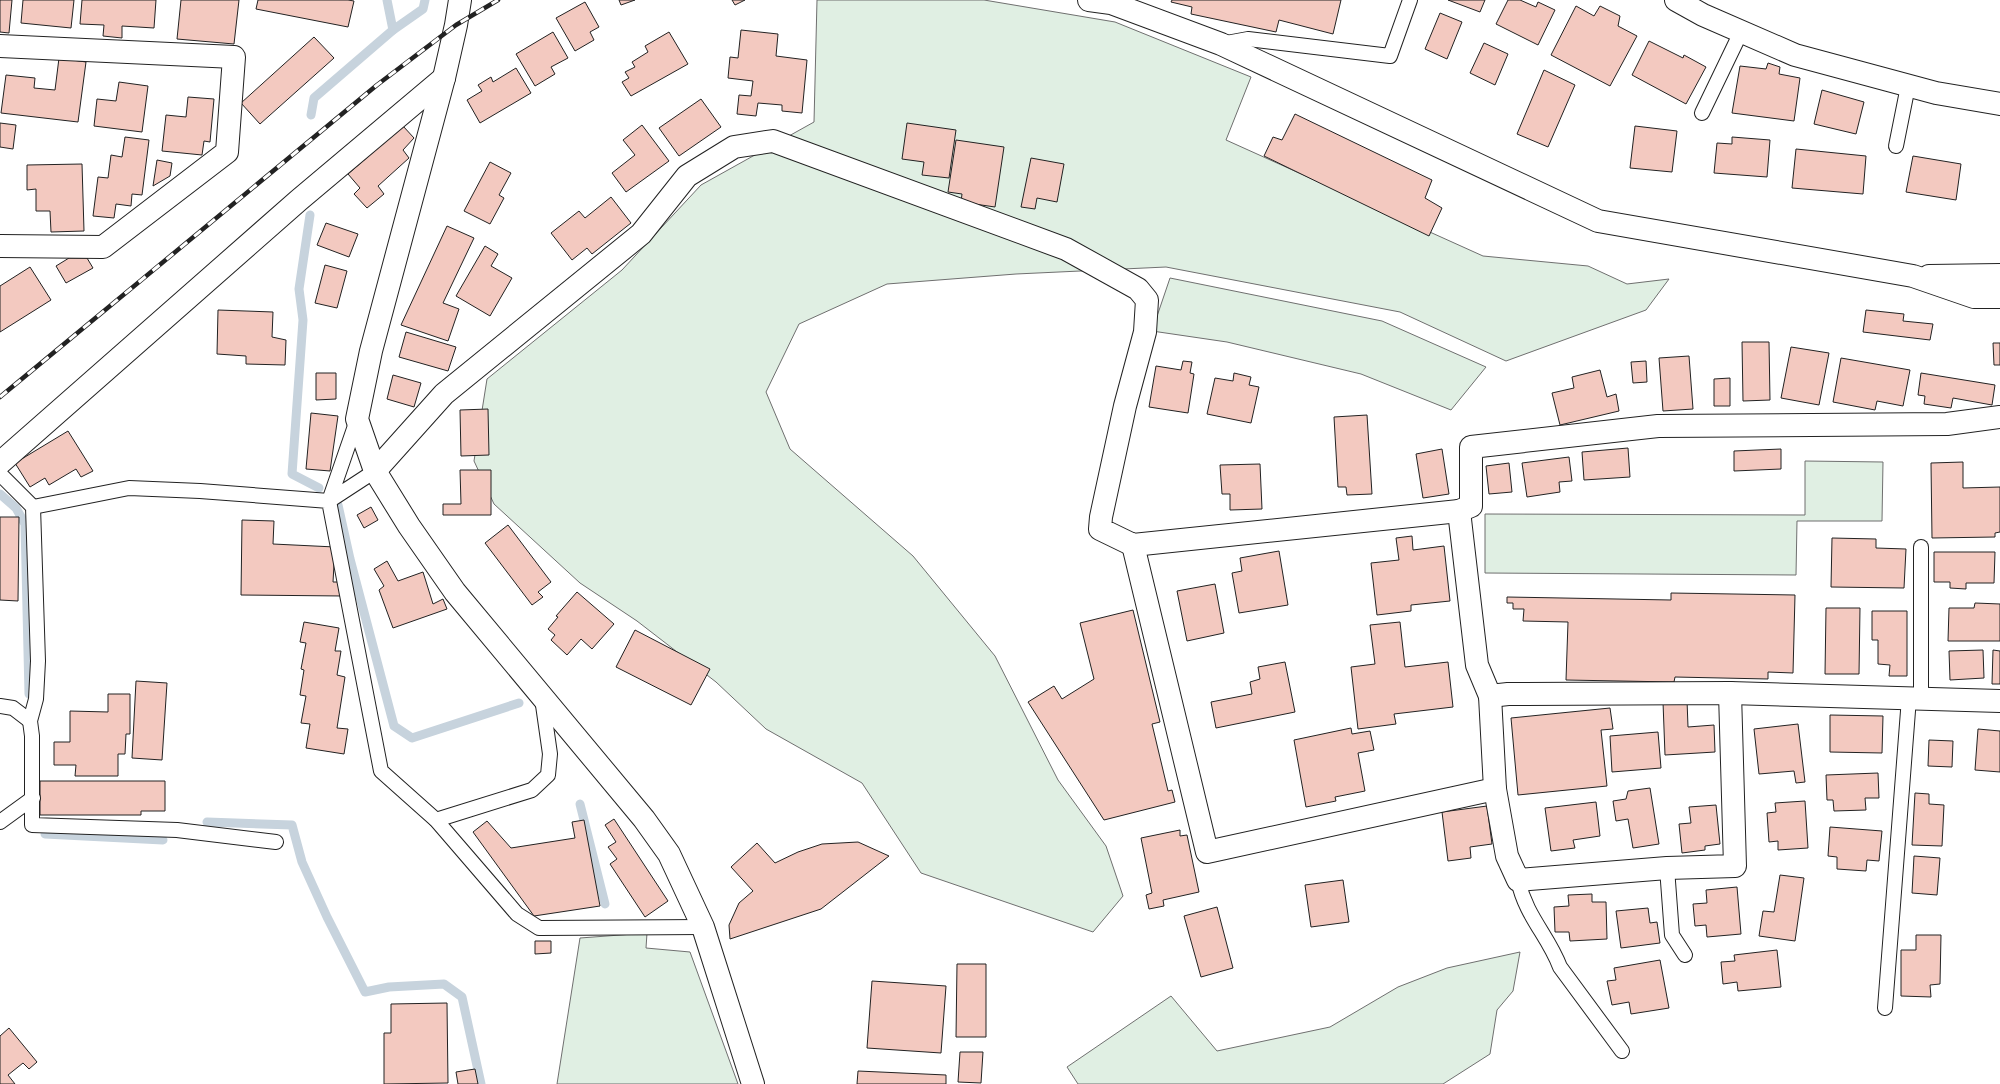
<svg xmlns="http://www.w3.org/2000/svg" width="2000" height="1084" viewBox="0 0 2000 1084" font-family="'Times New Roman',serif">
<rect width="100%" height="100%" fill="#fff"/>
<g fill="#e0efe3" stroke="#6f6f6f">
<path d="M 817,0 L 984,0 L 1115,22 L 1251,77 L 1226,140 L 1483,256 L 1588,266 L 1627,284 L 1669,279 L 1646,310 L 1506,361 L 1400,312 L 1166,267 L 1016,274 L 887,284 L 799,324 L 766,392 L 790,449 L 913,556 L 995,656 L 1058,780 L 1106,846 L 1123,896 L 1093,932 L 921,873 L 862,783 L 766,729 L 716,682 L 637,621 L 580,583 L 494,504 L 474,461 L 487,379 L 622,270 L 701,185 L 814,122 Z"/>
<path d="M 1170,278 L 1382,321 L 1486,367 L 1451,410 L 1361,374 L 1227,342 L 1152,331 Z"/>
<path d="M 1805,461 L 1883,462 L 1882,521 L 1797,521 L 1796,575 L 1485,573 L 1485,514 L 1805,515 Z"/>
<path d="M 647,933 L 646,948 L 690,952 L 738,1084 L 557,1084 L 580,938 Z"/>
<path d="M 1520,952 L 1513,991 L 1497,1010 L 1490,1054 L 1443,1084 L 1078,1084 L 1067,1067 L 1171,996 L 1217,1051 L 1330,1027 L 1398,987 L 1447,968 Z"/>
</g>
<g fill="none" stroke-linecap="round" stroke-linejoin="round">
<g stroke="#c7d3dd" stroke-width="9">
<path d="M 393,30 L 423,9 L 425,0"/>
<path d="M 311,115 L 314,98 L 393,30 L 387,0"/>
<path d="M 310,215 L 299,289 L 303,320 L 292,474 L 319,488"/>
<path d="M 0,494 L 16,508 L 25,524 L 29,694"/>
<path d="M 338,505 L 350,559 L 394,726 L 412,738 L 519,703"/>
<path d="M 580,804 L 605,904"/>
<path d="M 207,822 L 292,825 L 302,862 L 327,917 L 365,992 L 389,987 L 444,984 L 462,997 L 481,1084"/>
<path d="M 45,834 L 163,840"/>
</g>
</g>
<g fill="#f3c9c0" stroke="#222">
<path d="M 0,0 L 12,0 L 9,33 L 0,32 Z"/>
<path d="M 23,0 L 74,0 L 71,28 L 21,23 Z"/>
<path d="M 82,0 L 156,0 L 154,28 L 122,26 L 122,38 L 103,36 L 104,25 L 80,24 Z"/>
<path d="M 181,0 L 239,0 L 234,44 L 177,39 Z"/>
<path d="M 258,0 L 348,0 L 354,1 L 348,27 L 256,9 Z"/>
<path d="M 619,0 L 635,0 L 621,5 Z"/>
<path d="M 732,0 L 745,0 L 735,5 Z"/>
<path d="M 1172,0 L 1341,0 L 1333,34 L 1279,20 L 1276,32 L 1191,14 L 1192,7 L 1171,2 Z"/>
<path d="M 1448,0 L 1485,0 L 1480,12 Z"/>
<path d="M 1508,0 L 1520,0 L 1536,7 L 1538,2 L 1555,10 L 1538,45 L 1496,24 Z"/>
<path d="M 585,2 L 599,27 L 590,32 L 594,40 L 575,51 L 556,18 Z"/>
<path d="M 1576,6 L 1594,16 L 1600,6 L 1620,16 L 1618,26 L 1637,36 L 1610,86 L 1551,55 Z"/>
<path d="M 1440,13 L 1462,22 L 1447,59 L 1425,49 Z"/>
<path d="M 741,30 L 778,34 L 776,56 L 807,60 L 802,113 L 782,111 L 782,105 L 758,103 L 756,116 L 737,114 L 739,95 L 751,96 L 753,81 L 728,78 L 730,57 L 738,58 Z"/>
<path d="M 553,32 L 568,58 L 551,67 L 555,74 L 535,86 L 516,54 Z"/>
<path d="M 669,32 L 688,64 L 631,96 L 622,82 L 629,78 L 625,72 L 635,67 L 632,62 L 648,52 L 645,46 Z"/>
<path d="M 314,37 L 334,58 L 260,124 L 241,103 Z"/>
<path d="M 1649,41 L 1683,58 L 1684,55 L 1706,67 L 1686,104 L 1632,75 Z"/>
<path d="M 1484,43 L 1508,54 L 1495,85 L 1470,73 Z"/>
<path d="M 59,58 L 86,62 L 78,122 L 1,113 L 6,75 L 35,78 L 34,88 L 55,90 Z"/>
<path d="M 1768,63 L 1780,67 L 1779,74 L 1800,78 L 1794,121 L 1732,113 L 1740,66 L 1766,69 Z"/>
<path d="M 516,68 L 531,93 L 480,123 L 467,100 L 482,91 L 478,85 L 491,77 L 493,82 Z"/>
<path d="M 1544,70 L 1575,85 L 1548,147 L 1517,134 Z"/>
<path d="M 119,82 L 148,86 L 142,132 L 94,126 L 97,99 L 116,101 Z"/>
<path d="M 1822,90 L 1864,102 L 1856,134 L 1814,124 Z"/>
<path d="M 188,97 L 214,99 L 210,142 L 204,141 L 202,155 L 162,151 L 166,115 L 186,117 Z"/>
<path d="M 701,99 L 721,127 L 679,156 L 659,128 Z"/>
<path d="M 1295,114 L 1432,180 L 1425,198 L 1442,208 L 1429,236 L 1264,156 L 1273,137 L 1282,140 Z"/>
<path d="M 0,123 L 16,125 L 13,149 L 0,147 Z"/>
<path d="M 907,123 L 956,130 L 949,178 L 922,175 L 924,162 L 902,159 Z"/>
<path d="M 642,125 L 669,161 L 626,192 L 612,173 L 635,155 L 623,140 Z"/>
<path d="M 403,126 L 414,138 L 403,150 L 409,158 L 378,186 L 384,194 L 367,208 L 354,194 L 360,188 L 348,174 Z"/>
<path d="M 1635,126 L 1677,131 L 1672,172 L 1630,168 Z"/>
<path d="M 125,137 L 149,140 L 142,195 L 132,194 L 131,206 L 116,204 L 114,218 L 93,216 L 98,177 L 108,178 L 111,155 L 122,157 Z"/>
<path d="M 1732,137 L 1770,140 L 1767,177 L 1714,173 L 1717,143 L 1732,144 Z"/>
<path d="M 956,140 L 1004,147 L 995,207 L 961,202 L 962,194 L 948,192 Z"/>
<path d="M 1796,149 L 1866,156 L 1863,194 L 1792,188 Z"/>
<path d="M 1913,156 L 1961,164 L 1956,200 L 1906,192 Z"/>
<path d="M 1031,158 L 1064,164 L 1057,202 L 1037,198 L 1035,209 L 1021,207 Z"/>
<path d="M 157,160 L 172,163 L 170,176 L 153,186 Z"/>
<path d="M 490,162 L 511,173 L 499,195 L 504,198 L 490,224 L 464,211 Z"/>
<path d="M 82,164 L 84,231 L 51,232 L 50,211 L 36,211 L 36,189 L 27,190 L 27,165 Z"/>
<path d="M 611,197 L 631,223 L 592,254 L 587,248 L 572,260 L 551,233 L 579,211 L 585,218 Z"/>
<path d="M 326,223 L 358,234 L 349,257 L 317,245 Z"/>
<path d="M 447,226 L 474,238 L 443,303 L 459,309 L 448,341 L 401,325 Z"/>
<path d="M 485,246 L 498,254 L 491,266 L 512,278 L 490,316 L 456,296 Z"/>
<path d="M 69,258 L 87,258 L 93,268 L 66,283 L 56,266 Z"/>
<path d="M 325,265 L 347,271 L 337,308 L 315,303 Z"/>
<path d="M 30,267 L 51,300 L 0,332 L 0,286 Z"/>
<path d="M 218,310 L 273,312 L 272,337 L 286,340 L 285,365 L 246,364 L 246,356 L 217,354 Z"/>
<path d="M 1866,310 L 1904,314 L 1903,321 L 1933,324 L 1930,340 L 1863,332 Z"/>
<path d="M 406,332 L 456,347 L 448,371 L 399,357 Z"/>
<path d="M 1742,342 L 1769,342 L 1770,400 L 1743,401 Z"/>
<path d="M 1993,343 L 2000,343 L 2000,365 L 1994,365 Z"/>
<path d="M 1791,347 L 1829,353 L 1819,405 L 1781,398 Z"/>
<path d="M 1689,356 L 1693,409 L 1663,411 L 1659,358 Z"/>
<path d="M 1841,358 L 1910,370 L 1903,406 L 1877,401 L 1875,410 L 1833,402 Z"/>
<path d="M 1183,361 L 1192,362 L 1190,373 L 1194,374 L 1188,413 L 1149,407 L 1156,366 L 1181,370 Z"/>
<path d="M 1646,361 L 1647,382 L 1633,383 L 1631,362 Z"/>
<path d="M 1600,370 L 1607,397 L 1616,394 L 1619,411 L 1560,425 L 1552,393 L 1574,388 L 1572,377 Z"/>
<path d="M 316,373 L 336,373 L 336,399 L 316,400 Z"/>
<path d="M 1234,373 L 1251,377 L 1249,385 L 1259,387 L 1251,423 L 1207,414 L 1215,378 L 1233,381 Z"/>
<path d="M 1921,373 L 1995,385 L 1992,405 L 1953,398 L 1951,408 L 1924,404 L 1925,396 L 1918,395 Z"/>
<path d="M 393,375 L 421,383 L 414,407 L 387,399 Z"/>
<path d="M 1730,378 L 1730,406 L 1714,406 L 1714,379 Z"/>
<path d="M 488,409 L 489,455 L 461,456 L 460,410 Z"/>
<path d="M 311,413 L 338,416 L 330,471 L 306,469 Z"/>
<path d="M 1367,415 L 1372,494 L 1347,495 L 1346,487 L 1338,487 L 1334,417 Z"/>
<path d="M 68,431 L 93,471 L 81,477 L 76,469 L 49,485 L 45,478 L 30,487 L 15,463 Z"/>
<path d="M 1628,448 L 1630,477 L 1584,480 L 1582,452 Z"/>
<path d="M 1442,449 L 1449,494 L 1423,498 L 1416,454 Z"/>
<path d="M 1781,449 L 1781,469 L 1734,471 L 1734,451 Z"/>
<path d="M 1569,457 L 1572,481 L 1559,482 L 1560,492 L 1527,497 L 1522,463 Z"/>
<path d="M 1963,462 L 1963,488 L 2000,487 L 2000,532 L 1995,533 L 1995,537 L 1932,538 L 1931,463 Z"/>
<path d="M 1509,463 L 1512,492 L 1489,494 L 1486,466 Z"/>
<path d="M 1260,464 L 1262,509 L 1230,510 L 1230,494 L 1222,494 L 1220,465 Z"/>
<path d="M 460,470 L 491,470 L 491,515 L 443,515 L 443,504 L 461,504 Z"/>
<path d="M 371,507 L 378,520 L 364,528 L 357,515 Z"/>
<path d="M 0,517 L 19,517 L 18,601 L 0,600 Z"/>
<path d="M 242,520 L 274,521 L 273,544 L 335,547 L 333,582 L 343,582 L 343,596 L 241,595 Z"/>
<path d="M 508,525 L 551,582 L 538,592 L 543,597 L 532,605 L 485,543 Z"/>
<path d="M 1412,536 L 1413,550 L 1444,546 L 1450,601 L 1411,605 L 1411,611 L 1377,615 L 1371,563 L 1399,560 L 1396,538 Z"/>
<path d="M 1832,538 L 1876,539 L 1876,548 L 1906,549 L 1904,588 L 1831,587 Z"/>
<path d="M 1279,551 L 1288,605 L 1239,613 L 1232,573 L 1242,571 L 1240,558 Z"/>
<path d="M 1934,552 L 1995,552 L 1994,583 L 1966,583 L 1966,589 L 1950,588 L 1950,582 L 1934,582 Z"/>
<path d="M 387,561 L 398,581 L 423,572 L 433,604 L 443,599 L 447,609 L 393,628 L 379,590 L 384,586 L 374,569 Z"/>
<path d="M 1215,584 L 1224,633 L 1187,641 L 1177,591 Z"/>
<path d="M 577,592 L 614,624 L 592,649 L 581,639 L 567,655 L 551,640 L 555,635 L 548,629 L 558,617 L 556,616 Z"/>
<path d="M 1671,593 L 1795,595 L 1793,673 L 1768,672 L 1768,679 L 1675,677 L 1674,682 L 1566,680 L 1568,622 L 1523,621 L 1524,609 L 1513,609 L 1513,603 L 1507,603 L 1507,597 L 1671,600 Z"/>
<path d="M 1975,603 L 2000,604 L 2000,641 L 1948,641 L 1949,608 L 1974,608 Z"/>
<path d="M 1826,608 L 1860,608 L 1859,674 L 1825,674 Z"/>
<path d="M 1133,610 L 1160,722 L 1152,724 L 1168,791 L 1172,790 L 1175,802 L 1104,820 L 1028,702 L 1054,686 L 1062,699 L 1094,679 L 1080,623 Z"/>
<path d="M 1872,611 L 1907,611 L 1907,676 L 1889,676 L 1890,665 L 1878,664 L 1878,640 L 1872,640 Z"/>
<path d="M 304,622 L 339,628 L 335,651 L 341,651 L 337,675 L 345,677 L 337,728 L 348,729 L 344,754 L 306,748 L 310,724 L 301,723 L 306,696 L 300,695 L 304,670 L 301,669 L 306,643 L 300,642 Z"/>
<path d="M 1400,622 L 1405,667 L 1448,662 L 1453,707 L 1394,714 L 1396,724 L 1358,729 L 1351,667 L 1375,664 L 1370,625 Z"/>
<path d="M 635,630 L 710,669 L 691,705 L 616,667 Z"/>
<path d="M 1983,650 L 1984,678 L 1950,680 L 1949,651 Z"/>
<path d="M 1993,650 L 2000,651 L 2000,684 L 1992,684 Z"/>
<path d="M 1285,662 L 1295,712 L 1216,728 L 1211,702 L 1252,694 L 1250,682 L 1260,679 L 1258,667 Z"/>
<path d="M 136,681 L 167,683 L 162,760 L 132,758 Z"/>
<path d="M 108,694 L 130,694 L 130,734 L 126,734 L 125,754 L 118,754 L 118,776 L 75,776 L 76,765 L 54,765 L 54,742 L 70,742 L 70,711 L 108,712 Z"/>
<path d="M 1687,700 L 1688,727 L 1714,725 L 1715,752 L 1665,755 L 1663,702 Z"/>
<path d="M 1610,708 L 1613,729 L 1601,730 L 1607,786 L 1518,795 L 1511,718 Z"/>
<path d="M 1830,715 L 1883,716 L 1882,753 L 1830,752 Z"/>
<path d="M 1798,724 L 1805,782 L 1796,783 L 1794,771 L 1759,774 L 1754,729 Z"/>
<path d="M 1351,728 L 1352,734 L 1370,731 L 1374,750 L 1358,753 L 1365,791 L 1335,797 L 1336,801 L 1306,807 L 1294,740 Z"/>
<path d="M 1978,729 L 2000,731 L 2000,772 L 1975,770 Z"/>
<path d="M 1658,732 L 1661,768 L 1612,772 L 1610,736 Z"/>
<path d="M 1929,740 L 1953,741 L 1952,767 L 1928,766 Z"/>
<path d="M 1878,773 L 1879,798 L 1865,798 L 1866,810 L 1834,811 L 1833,800 L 1827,800 L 1826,775 Z"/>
<path d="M 40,781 L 165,781 L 165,811 L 141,811 L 141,815 L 40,815 Z"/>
<path d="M 1650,788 L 1659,844 L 1633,848 L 1628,819 L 1616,821 L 1613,801 L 1626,799 L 1628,791 Z"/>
<path d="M 1915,793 L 1929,794 L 1929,804 L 1944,805 L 1942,846 L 1912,845 Z"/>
<path d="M 1805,801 L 1808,848 L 1778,850 L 1778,841 L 1769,842 L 1767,813 L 1776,812 L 1775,803 Z"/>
<path d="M 1596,802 L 1600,836 L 1573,840 L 1575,848 L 1551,851 L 1545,808 Z"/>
<path d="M 1716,805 L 1720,844 L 1705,846 L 1705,850 L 1682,853 L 1679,824 L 1691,823 L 1689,807 Z"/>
<path d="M 1487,806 L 1492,844 L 1470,847 L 1471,858 L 1448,861 L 1442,812 Z"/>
<path d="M 614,819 L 668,901 L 645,917 L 610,864 L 617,859 L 608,847 L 616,842 L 605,825 Z"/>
<path d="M 584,820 L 600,906 L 534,916 L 473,832 L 487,821 L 511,848 L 575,838 L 572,822 Z"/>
<path d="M 1830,827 L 1882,831 L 1879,861 L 1867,860 L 1866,871 L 1837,869 L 1837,857 L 1828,856 Z"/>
<path d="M 1180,830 L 1180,836 L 1187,835 L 1199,892 L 1163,900 L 1164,906 L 1149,909 L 1146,895 L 1152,893 L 1141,838 Z"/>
<path d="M 858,842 L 889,856 L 821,909 L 730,939 L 729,925 L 739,903 L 753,891 L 731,867 L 757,843 L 775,863 L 798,852 L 822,844 Z"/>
<path d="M 1914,856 L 1940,858 L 1937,895 L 1912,893 Z"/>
<path d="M 1780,875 L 1804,878 L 1795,941 L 1759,936 L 1763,911 L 1774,912 Z"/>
<path d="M 1343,880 L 1349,922 L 1311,927 L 1305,885 Z"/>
<path d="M 1737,887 L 1741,934 L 1707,937 L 1706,925 L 1695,926 L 1693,904 L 1707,903 L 1706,890 Z"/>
<path d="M 1592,894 L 1592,902 L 1606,902 L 1607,939 L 1570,941 L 1569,932 L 1555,932 L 1554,907 L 1569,906 L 1568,895 Z"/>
<path d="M 1217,907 L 1233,968 L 1201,977 L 1184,916 Z"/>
<path d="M 1648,908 L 1650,923 L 1657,922 L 1660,943 L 1621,948 L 1616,911 Z"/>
<path d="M 1916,935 L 1941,935 L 1940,984 L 1930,985 L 1931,997 L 1901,996 L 1901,950 L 1916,950 Z"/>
<path d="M 535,941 L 551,941 L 551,953 L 535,954 Z"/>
<path d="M 1777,950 L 1781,987 L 1738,991 L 1737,982 L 1723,984 L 1721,962 L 1735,961 L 1734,955 Z"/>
<path d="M 1660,960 L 1669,1008 L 1631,1014 L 1629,1002 L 1612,1005 L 1607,981 L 1616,980 L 1614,968 Z"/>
<path d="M 957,964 L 986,964 L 986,1037 L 956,1037 Z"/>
<path d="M 872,981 L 946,986 L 941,1053 L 867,1048 Z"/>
<path d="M 447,1003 L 448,1083 L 384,1084 L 384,1033 L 391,1033 L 391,1004 Z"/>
<path d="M 9,1028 L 37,1062 L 29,1069 L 23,1063 L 8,1075 L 15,1084 L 0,1084 L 0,1036 Z"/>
<path d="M 960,1052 L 983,1052 L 981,1083 L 958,1082 Z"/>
<path d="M 475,1069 L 478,1084 L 458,1084 L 456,1072 Z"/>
<path d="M 858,1071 L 946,1075 L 946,1084 L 857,1084 Z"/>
</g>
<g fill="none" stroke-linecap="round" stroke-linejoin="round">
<g stroke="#222" stroke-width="16">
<g id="service">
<path d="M 1221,44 L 1248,39 L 1390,56 L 1410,0"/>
<path d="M 1702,113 L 1741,32"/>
<path d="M 1896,146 L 1908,86"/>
<path d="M 357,420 L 329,501 L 375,471"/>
<path d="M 0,474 L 33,507 L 38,661 L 36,699 L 30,721 L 32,736 L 32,825 L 177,830 L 276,842"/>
<path d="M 33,507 L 129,488 L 200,491 L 329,501 L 381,771 L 436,820 L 517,914 L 539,928 L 703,927"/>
<path d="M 1921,698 L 1921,547"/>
<path d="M 0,706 L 13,708 L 30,721"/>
<path d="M 436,820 L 532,790 L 548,775 L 550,754 L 542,698"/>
<path d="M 0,822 L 33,798"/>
<path d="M 1667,868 L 1672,935 L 1685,955"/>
<path d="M 1518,880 C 1526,917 1548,935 1560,967 L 1622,1051"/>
<path d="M 1885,1008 L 1909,698"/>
</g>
</g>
<g stroke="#222" stroke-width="24">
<g id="minor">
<path d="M 460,0 L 456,25 L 444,78 L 371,351 L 357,419 L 375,471 L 409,526 L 455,592 L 644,819 L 669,854 L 703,927 L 753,1084"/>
<path d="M 1089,0 L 1111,3 L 1221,44 L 1598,221 L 1913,276 L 1974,297 L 2000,297"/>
<path d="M 1676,0 L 1703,15 L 1795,55 L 1936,93 L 2000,104"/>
<path d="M 0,46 L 234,57 L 227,152 L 103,247 L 0,246"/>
<path d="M 1929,276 L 2000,275"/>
<path d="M 0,463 L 299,200 L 444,78"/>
<path d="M 375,471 L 444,394 L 641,234 L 687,176 L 734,147 L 773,141 L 1066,249 L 1138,289 L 1147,300 L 1145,332 L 1125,406 L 1101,517 L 1100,529 L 1133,545 L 1459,511 L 1471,506 L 1471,447 L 1658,426 L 1947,424 L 2000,417"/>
<path d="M 1459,511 L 1477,665 L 1490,696 L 1508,694 L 1730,693 L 2000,701"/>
<path d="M 1133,545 L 1207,852 L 1495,789"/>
<path d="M 1490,696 L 1495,789 L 1507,856 L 1518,880 L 1667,868 L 1735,866 L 1730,693"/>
</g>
</g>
<use href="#service" stroke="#fff" stroke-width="14"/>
<use href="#minor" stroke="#fff" stroke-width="22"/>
<g stroke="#222" stroke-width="4.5">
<path id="rail" d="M 0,397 L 377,85 L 456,25 L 498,0"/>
</g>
<use href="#rail" stroke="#fff" stroke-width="3" stroke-dasharray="9" stroke-linecap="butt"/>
</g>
</svg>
